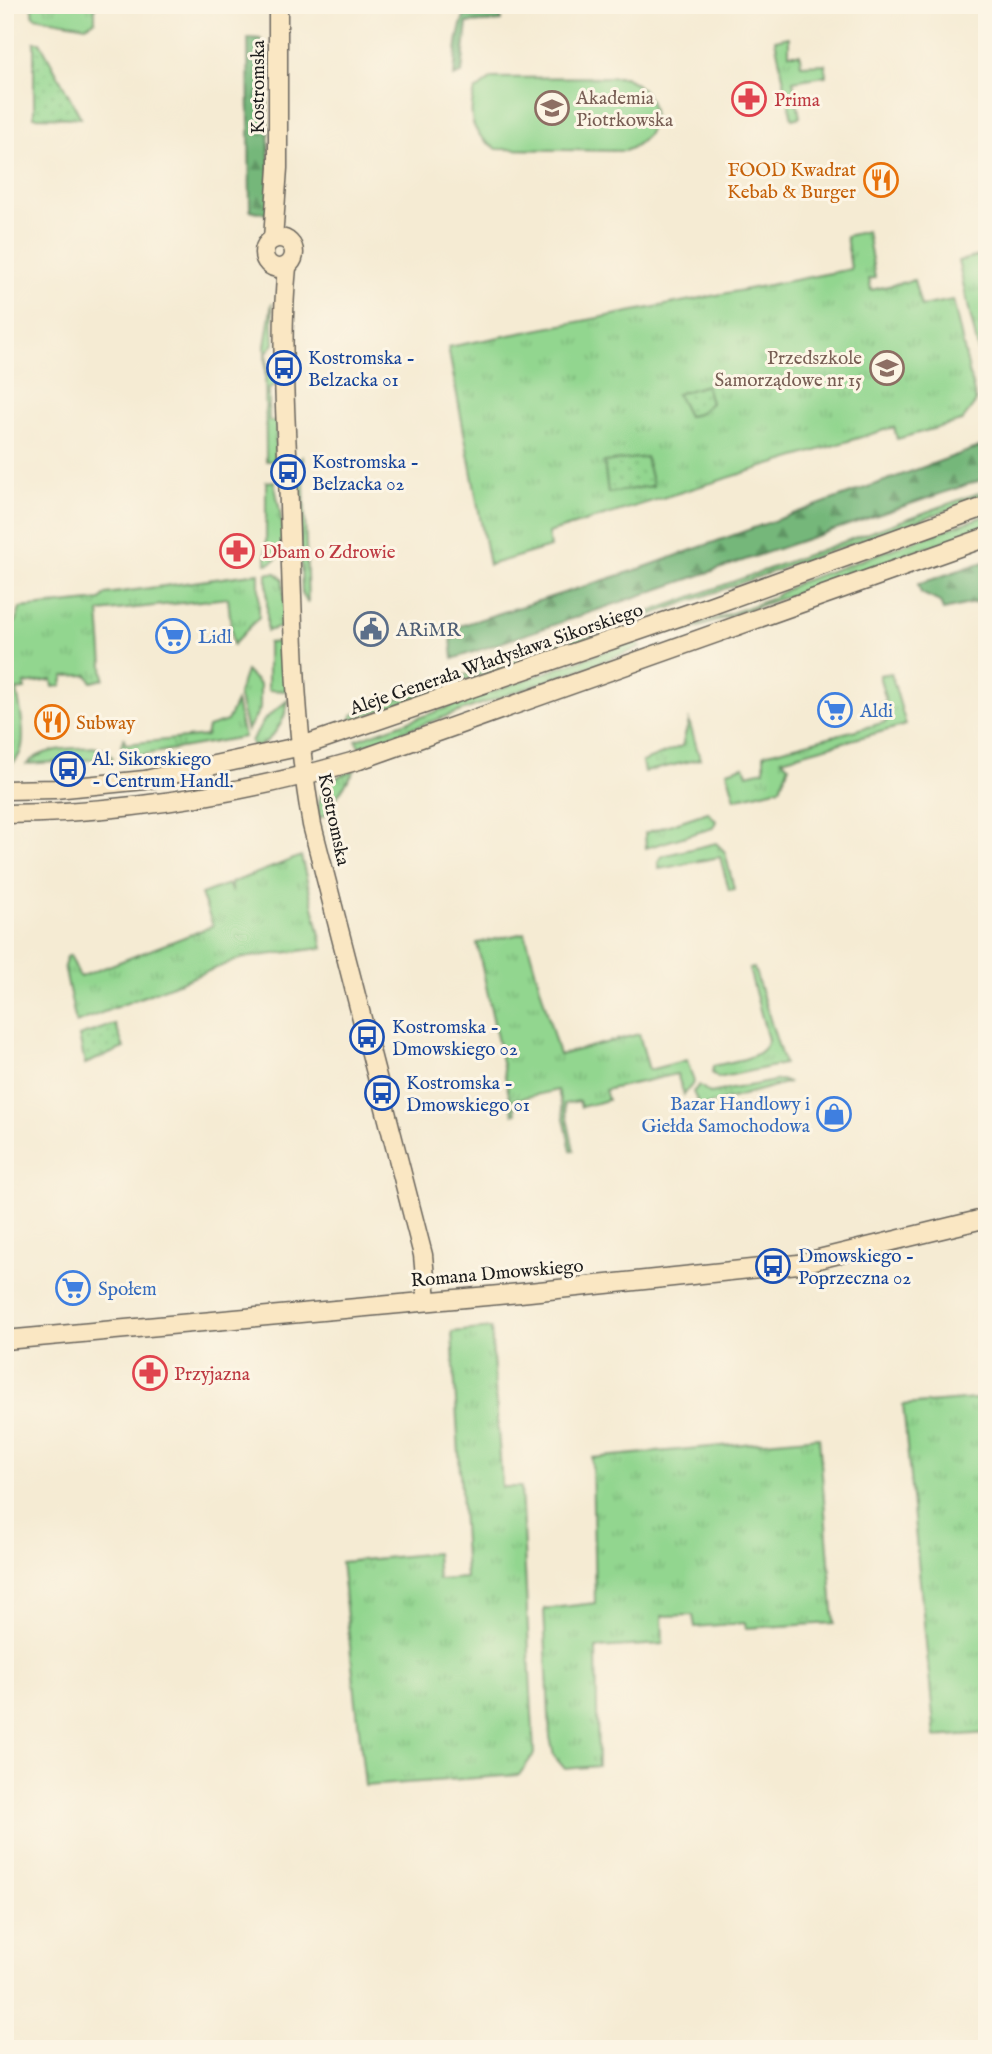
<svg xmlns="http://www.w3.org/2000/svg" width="992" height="2054" viewBox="0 0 992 2054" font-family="'IM FELL English',serif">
<defs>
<pattern id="grass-tufts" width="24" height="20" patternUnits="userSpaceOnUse" patternTransform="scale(1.75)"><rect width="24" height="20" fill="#92d68f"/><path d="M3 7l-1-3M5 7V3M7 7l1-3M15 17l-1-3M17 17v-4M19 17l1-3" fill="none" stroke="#7db77b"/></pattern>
<pattern id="forest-firs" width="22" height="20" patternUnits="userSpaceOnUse" patternTransform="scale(1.75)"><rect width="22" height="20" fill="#75b77a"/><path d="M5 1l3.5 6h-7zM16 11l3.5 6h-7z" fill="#5f9463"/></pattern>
<pattern id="park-dots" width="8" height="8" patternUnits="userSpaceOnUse" patternTransform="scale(1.75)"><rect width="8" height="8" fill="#92d68f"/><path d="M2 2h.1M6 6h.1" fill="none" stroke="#7db77b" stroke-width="1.8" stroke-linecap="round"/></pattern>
</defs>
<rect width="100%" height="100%" fill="#fcf5e5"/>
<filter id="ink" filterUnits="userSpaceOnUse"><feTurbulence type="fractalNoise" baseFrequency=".0143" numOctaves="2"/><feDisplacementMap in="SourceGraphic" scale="14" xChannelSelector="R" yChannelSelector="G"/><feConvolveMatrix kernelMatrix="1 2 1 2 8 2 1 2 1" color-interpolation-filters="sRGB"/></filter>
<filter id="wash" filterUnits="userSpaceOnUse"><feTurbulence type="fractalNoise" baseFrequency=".00686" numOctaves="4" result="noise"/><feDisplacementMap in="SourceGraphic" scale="28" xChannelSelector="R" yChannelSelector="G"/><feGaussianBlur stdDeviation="1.57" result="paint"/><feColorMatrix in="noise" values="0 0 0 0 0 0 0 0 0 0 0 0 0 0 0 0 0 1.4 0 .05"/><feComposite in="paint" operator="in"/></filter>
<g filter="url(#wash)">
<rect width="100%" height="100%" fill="#f5ebd3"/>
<g fill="url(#grass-tufts)" stroke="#577956" stroke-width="2">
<path d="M 31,5 L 95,5 L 95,21 L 86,26 L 34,17 Z"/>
<path d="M 789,37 L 789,54 L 800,54 L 801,65 L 825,64 L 826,76 L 793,81 L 800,117 L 792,119 L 775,40 Z"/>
<path d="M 867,231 L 875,278 L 869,279 L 871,290 L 914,280 L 921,306 L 953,300 L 976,402 L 962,421 L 897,439 L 894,427 L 548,533 L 550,547 L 489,565 L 448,347 L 851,269 L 846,236 Z"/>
<path d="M 987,254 L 987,370 L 983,371 L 958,261 Z"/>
<path d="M 272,303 L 274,344 L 267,352 L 267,375 L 276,374 L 276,384 L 269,389 L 269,421 L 277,422 L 274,461 L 266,461 L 265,346 Z"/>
<path d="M 303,456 L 308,604 L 302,593 L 297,461 Z"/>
<path d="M 274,481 C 277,502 296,559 266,564 L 266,482 Z"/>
<path d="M 987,490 L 987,496 L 639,619 L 638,616 Z"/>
<path d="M 987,515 L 987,526 L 688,631 L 689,628 L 768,600 L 800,582 Z"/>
<path d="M 259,573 L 259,617 L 233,645 L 228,598 L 99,612 L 104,679 L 92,682 L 87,675 L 64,676 L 61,686 L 53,687 L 52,680 L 24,684 L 25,689 L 17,690 C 20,712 34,758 5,767 L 5,626 L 16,622 L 20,608 L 101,600 L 106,594 Z"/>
<path d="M 267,573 L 276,573 L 283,579 L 285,626 L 267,631 Z"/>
<path d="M 626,618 L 632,622 L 350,721 L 352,715 Z"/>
<path d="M 637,640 L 640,648 L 359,747 L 356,740 Z"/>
<path d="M 280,642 L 286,649 L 287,691 L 268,690 L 268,643 Z"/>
<path d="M 246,671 L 260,685 L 260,709 L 247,731 L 238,694 Z"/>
<path d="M 891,673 L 906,725 L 782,759 L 789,766 L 780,788 L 735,799 L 727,771 L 744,766 L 747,774 L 764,770 L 764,754 L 886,722 L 882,703 L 886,701 L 879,675 Z"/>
<path d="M 288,700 C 285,722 274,739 254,749 L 251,741 L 265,719 Z"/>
<path d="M 236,702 L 244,737 L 130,757 L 121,745 L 124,737 L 125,744 L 206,736 L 208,727 L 227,721 Z"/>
<path d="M 689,721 L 700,759 L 644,772 L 642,762 L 682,746 Z"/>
<path d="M 93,747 L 105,750 L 113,758 L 27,764 C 43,747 71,749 93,747 Z"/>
<path d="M 355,770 L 324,816 L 319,818 C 316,788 329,778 355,770 Z"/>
<path d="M 708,812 L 716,821 L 713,828 L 646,848 L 645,833 Z"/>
<path d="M 716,843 L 725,852 L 734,889 L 729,890 L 720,857 L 659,869 L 658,862 L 662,856 Z"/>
<path d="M 301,856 L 323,948 L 242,958 L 76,1023 L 64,966 L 67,957 L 70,955 L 80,977 L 213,926 L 201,894 L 228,884 L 232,892 L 231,883 Z"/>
<path d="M 525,933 L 559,1055 L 639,1034 L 649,1070 L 687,1060 L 694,1082 L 684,1095 L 677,1074 L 605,1090 L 608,1100 L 581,1107 L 579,1101 L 564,1104 L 574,1150 L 571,1151 L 558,1090 L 513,1100 L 516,1113 L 513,1114 L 477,943 Z"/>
<path d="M 754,968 L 784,1064 L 718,1078 L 712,1073 L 713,1066 C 730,1061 764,1060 768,1040 L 749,969 Z"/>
<path d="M 780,1080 L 789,1082 L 700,1107 L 693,1092 L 699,1085 L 710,1093 Z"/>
<path d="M 491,1328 L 502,1487 L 521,1487 L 534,1754 L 519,1775 L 365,1786 L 341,1562 L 436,1553 L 438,1580 L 466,1578 L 452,1332 Z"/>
<path d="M 987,1398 L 987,1733 L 935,1737 L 903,1405 Z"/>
<path d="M 819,1437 L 834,1623 L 746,1628 L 745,1623 L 695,1627 L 693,1615 L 662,1616 L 663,1644 L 596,1648 L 598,1766 L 565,1769 L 554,1756 L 550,1737 L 544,1609 L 595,1603 L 592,1458 Z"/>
</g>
<g fill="url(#forest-firs)" stroke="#486a4b" stroke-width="2">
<path d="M 470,5 L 502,5 L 501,21 L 467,23 L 462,73 L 454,77 C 456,52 456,27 470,5 Z"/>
<path d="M 248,38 L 260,39 L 267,48 L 270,215 L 250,210 Z"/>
<path d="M 985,445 L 987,478 L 453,659 L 450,629 L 639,569 Z"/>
<path d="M 987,561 L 987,600 L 943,610 L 940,602 L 921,593 L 918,584 Z"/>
</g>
<g fill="url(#park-dots)" stroke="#577956" stroke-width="2">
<path d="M 34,42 L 40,42 L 81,118 L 34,117 Z"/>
<path d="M 706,385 L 711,403 L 698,414 L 688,416 L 677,394 Z"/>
<path d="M 646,457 L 653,486 L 608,493 L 604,462 Z"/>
<path d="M 115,1024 L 124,1048 L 85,1064 L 79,1036 Z"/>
</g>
<path fill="#92d68f" stroke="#577956" stroke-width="2" d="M 624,77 C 661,93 665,135 625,151 L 497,149 C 472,135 467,118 475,91 L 492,78 Z"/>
</g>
<g filter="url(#ink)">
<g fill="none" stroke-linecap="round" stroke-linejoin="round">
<g stroke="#68645c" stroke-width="21">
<g id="secondary">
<circle cx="279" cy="253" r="15"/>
<path d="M 273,239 L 278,168 L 278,5"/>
<path d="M 287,267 C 279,346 287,427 289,506 C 293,612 293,720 312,825 L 423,1255 L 427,1300"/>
<path d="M 5,790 L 55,789 L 145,780 L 302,746 L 690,613 L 987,506"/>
<path d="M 5,814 C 127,813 243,794 359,760 L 987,537"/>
<path d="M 5,1340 L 520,1293 L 798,1264 L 987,1218"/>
</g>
</g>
<use href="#secondary" stroke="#fae7c3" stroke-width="18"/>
</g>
</g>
<defs>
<g id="pharmacy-ring" transform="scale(1.75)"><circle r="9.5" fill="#fcf5e5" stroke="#e0444e" stroke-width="1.5"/><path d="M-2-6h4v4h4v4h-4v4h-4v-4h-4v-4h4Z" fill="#e0444e"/></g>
<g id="university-ring" transform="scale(1.75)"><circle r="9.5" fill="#fcf5e5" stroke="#8d6e63" stroke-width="1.5"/><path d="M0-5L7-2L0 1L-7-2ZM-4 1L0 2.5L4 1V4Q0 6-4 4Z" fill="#8d6e63"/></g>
<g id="restaurant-ring" transform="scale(1.75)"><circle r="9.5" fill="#fcf5e5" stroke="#e8710a" stroke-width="1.5"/><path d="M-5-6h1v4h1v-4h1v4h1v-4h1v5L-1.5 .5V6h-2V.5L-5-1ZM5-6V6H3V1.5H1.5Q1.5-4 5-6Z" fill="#e8710a"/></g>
<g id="bus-ring" transform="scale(1.75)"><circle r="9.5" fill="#fcf5e5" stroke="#1a4fb4" stroke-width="1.5"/><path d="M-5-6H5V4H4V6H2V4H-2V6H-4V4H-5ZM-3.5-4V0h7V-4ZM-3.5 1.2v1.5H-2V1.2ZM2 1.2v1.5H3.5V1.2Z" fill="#1a4fb4"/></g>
<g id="school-ring" transform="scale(1.75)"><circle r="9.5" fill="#fcf5e5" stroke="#8d6e63" stroke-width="1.5"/><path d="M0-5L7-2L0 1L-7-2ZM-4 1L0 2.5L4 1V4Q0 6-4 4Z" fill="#8d6e63"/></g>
<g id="civic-ring" transform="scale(1.75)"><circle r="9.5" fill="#fcf5e5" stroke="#5c6f8a" stroke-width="1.5"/><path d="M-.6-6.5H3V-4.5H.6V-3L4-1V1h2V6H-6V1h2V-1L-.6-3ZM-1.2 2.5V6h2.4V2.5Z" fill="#5c6f8a"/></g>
<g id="supermarket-ring" transform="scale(1.75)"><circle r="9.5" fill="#fcf5e5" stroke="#3f7fe0" stroke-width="1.5"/><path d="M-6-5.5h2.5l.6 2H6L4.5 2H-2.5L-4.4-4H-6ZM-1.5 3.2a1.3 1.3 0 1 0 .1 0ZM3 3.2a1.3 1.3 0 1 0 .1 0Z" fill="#3f7fe0"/></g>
<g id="shop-ring" transform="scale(1.75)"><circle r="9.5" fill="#fcf5e5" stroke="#3f7fe0" stroke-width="1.5"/><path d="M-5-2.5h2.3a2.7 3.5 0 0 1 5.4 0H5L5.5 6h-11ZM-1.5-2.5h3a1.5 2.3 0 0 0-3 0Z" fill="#3f7fe0"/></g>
</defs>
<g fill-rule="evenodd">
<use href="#pharmacy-ring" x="749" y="99"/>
<use href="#university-ring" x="552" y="108"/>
<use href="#restaurant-ring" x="881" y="180"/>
<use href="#bus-ring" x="284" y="368"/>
<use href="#school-ring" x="887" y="368"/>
<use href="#bus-ring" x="288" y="472"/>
<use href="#pharmacy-ring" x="237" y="551"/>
<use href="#civic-ring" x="371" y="629"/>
<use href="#supermarket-ring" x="173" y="636"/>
<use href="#supermarket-ring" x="835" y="710"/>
<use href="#restaurant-ring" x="52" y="722"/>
<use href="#bus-ring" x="68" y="769"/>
<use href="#bus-ring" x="367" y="1037"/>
<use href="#bus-ring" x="382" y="1093"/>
<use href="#shop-ring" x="834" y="1114"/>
<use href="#bus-ring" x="773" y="1266"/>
<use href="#supermarket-ring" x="73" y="1288"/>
<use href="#pharmacy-ring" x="150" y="1373"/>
</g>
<g text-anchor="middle" stroke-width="6" stroke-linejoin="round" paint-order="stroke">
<g font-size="19" fill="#1c1c1c" stroke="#fcf5e5">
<text transform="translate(257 87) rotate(-90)" y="7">Kostromska</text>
<text transform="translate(496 658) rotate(-19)" y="7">Aleje Generała Władysława Sikorskiego</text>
<text transform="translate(335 819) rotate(78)" y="7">Kostromska</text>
<text transform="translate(497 1272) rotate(-5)" y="7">Romana Dmowskiego</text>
</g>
<g font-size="19" fill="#785e54" stroke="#fcf5e5" text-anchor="start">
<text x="576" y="104">Akademia<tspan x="576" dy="22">Piotrkowska</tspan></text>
<text x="862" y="364" text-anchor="end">Przedszkole<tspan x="862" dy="22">Samorządowe nr 15</tspan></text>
</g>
<g font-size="19" fill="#be3a42" stroke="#fcf5e5" text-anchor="start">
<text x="774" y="106">Prima</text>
<text x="262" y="558">Dbam o Zdrowie</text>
<text x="174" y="1380">Przyjazna</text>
</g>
<g font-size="19" fill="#c56008" stroke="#fcf5e5" text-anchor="end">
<text x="856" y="176">FOOD Kwadrat<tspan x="856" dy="22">Kebab &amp; Burger</tspan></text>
<text x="76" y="729" text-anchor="start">Subway</text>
</g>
<g font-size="19" fill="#164399" stroke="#fcf5e5" text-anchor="start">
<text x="308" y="364">Kostromska -<tspan x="308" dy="22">Belzacka 01</tspan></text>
<text x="312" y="468">Kostromska -<tspan x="312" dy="22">Belzacka 02</tspan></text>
<text x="92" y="765">Al. Sikorskiego<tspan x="92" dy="22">- Centrum Handl.</tspan></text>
<text x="392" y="1033">Kostromska -<tspan x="392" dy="22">Dmowskiego 02</tspan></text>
<text x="406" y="1089">Kostromska -<tspan x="406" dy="22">Dmowskiego 01</tspan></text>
<text x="798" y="1262">Dmowskiego -<tspan x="798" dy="22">Poprzeczna 02</tspan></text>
</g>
<g font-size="19" fill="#4e5e75" stroke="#fcf5e5" text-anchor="start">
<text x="396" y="636">ARiMR</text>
</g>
<g font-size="19" fill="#366cbe" stroke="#fcf5e5" text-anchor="start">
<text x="198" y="643">Lidl</text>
<text x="860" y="717">Aldi</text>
<text x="810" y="1110" text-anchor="end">Bazar Handlowy i<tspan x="810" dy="22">Giełda Samochodowa</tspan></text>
<text x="98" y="1295">Społem</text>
</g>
</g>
<rect width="992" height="2054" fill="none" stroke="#fcf5e5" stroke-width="28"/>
</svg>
